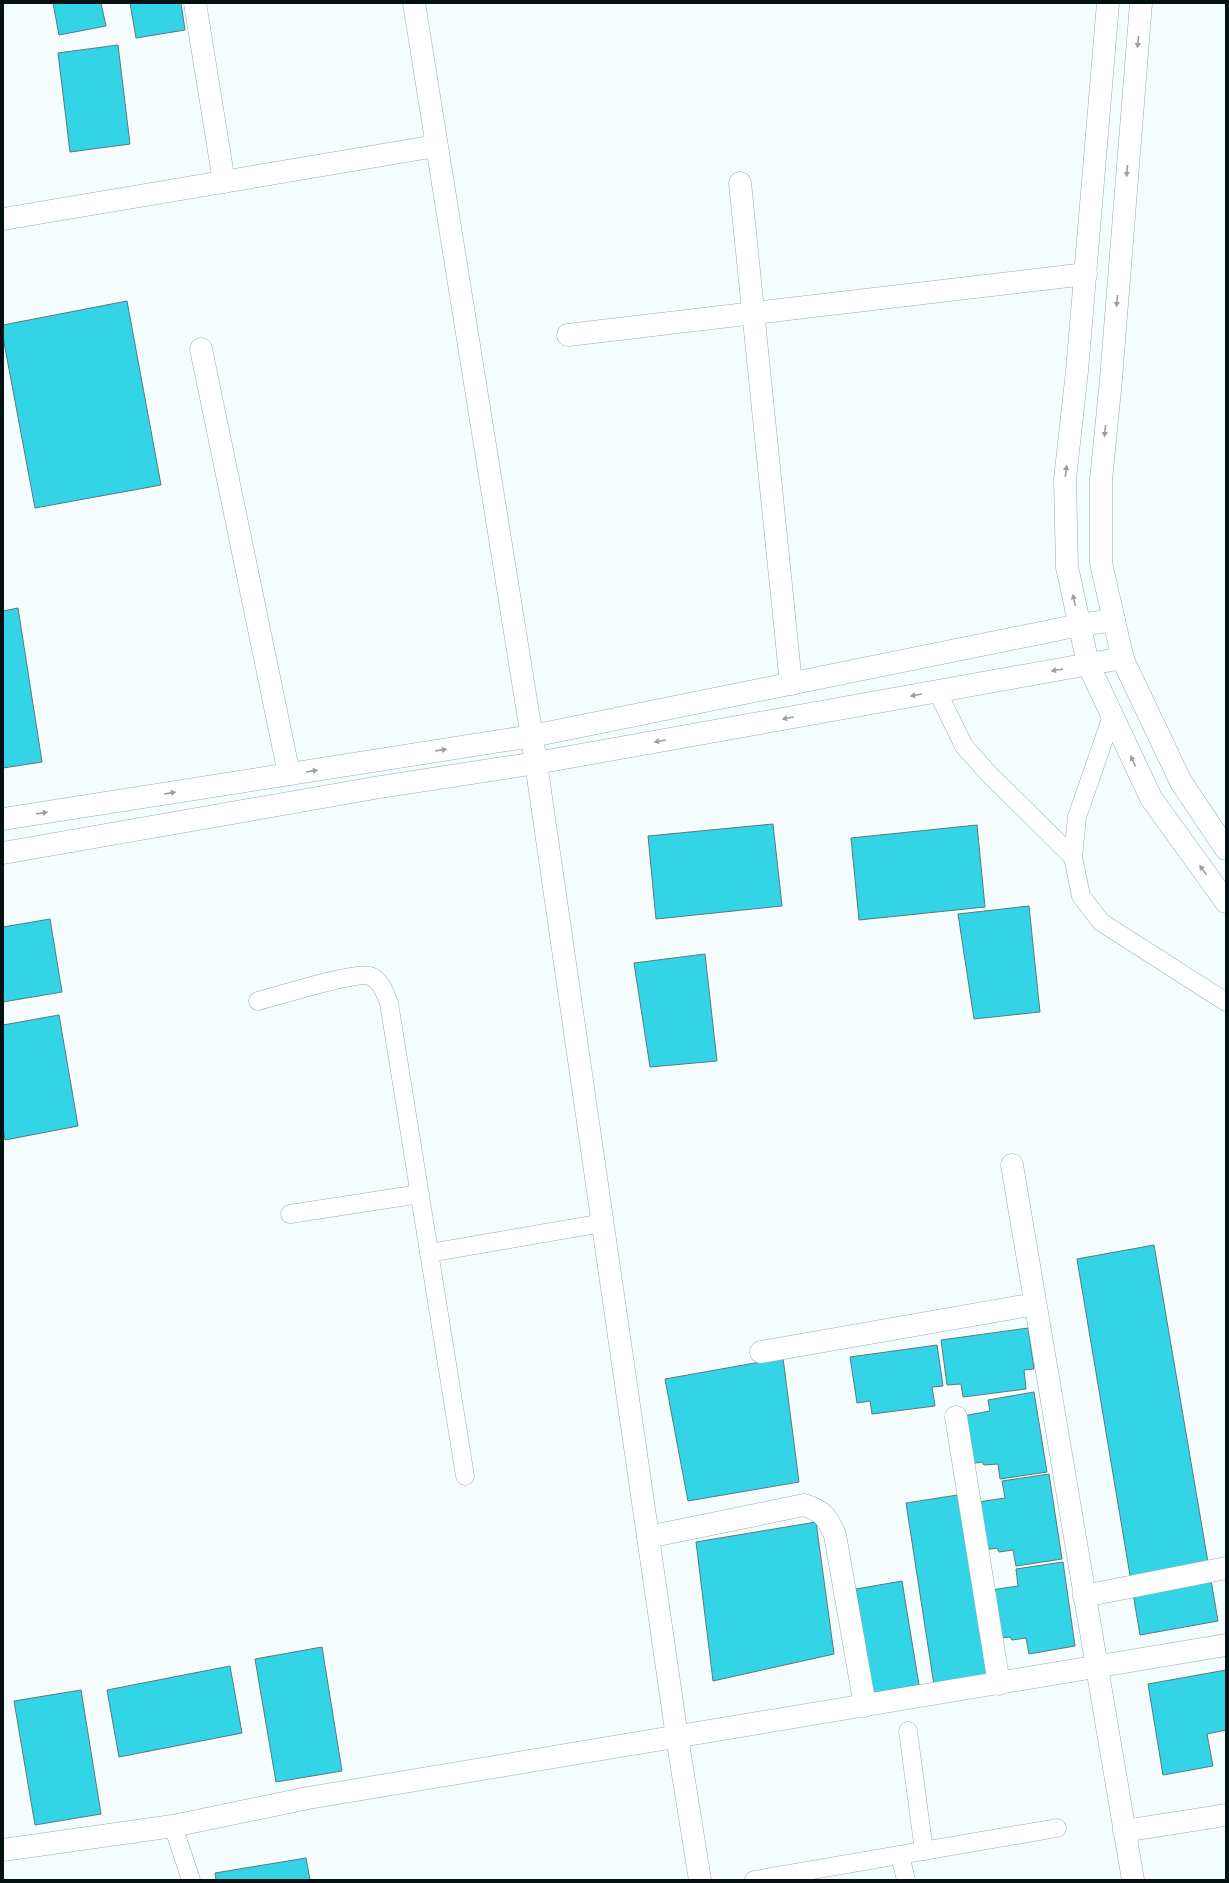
<svg xmlns="http://www.w3.org/2000/svg" width="1229" height="1883" viewBox="0 0 1229 1883" font-family="'Roboto Condensed',sans-serif">
<rect width="100%" height="100%" fill="#f5fcfd"/>
<g fill="#33d4e6" stroke="#5a7a7e">
<path d="M 53,3 L 101,3 L 106,26 L 59,35 Z"/>
<path d="M 130,3 L 181,3 L 185,30 L 136,38 Z"/>
<path d="M 118,45 L 130,144 L 70,152 L 58,53 Z"/>
<path d="M 127,301 L 161,485 L 35,508 L 3,337 L 3,325 Z"/>
<path d="M 18,608 L 42,762 L 3,768 L 3,611 Z"/>
<path d="M 773,824 L 782,906 L 656,919 L 648,836 Z"/>
<path d="M 977,825 L 985,907 L 859,920 L 851,838 Z"/>
<path d="M 1029,906 L 1040,1012 L 974,1019 L 958,914 Z"/>
<path d="M 50,919 L 62,992 L 3,1002 L 3,927 Z"/>
<path d="M 705,954 L 717,1061 L 650,1067 L 634,963 Z"/>
<path d="M 59,1015 L 78,1126 L 5,1140 L 3,1129 L 3,1025 Z"/>
<path d="M 1154,1245 L 1218,1621 L 1140,1635 L 1077,1259 Z"/>
<path d="M 1028,1328 L 1034,1369 L 1024,1370 L 1026,1389 L 963,1397 L 961,1384 L 947,1385 L 941,1340 Z"/>
<path d="M 937,1345 L 943,1386 L 932,1387 L 935,1406 L 872,1414 L 870,1401 L 857,1403 L 850,1357 Z"/>
<path d="M 783,1358 L 799,1482 L 688,1501 L 665,1379 Z"/>
<path d="M 1034,1392 L 1047,1472 L 1000,1479 L 998,1464 L 984,1465 L 982,1462 L 970,1464 L 963,1416 L 990,1411 L 988,1400 Z"/>
<path d="M 1049,1474 L 1062,1559 L 1016,1566 L 1013,1550 L 999,1552 L 997,1548 L 985,1550 L 978,1502 L 1005,1498 L 1002,1481 Z"/>
<path d="M 964,1494 L 993,1676 L 934,1685 L 906,1503 Z"/>
<path d="M 816,1522 L 834,1654 L 713,1681 L 696,1542 Z"/>
<path d="M 1063,1562 L 1075,1646 L 1029,1654 L 1026,1638 L 1012,1640 L 1010,1637 L 998,1638 L 991,1590 L 1018,1586 L 1016,1569 Z"/>
<path d="M 902,1581 L 919,1685 L 872,1693 L 856,1589 Z"/>
<path d="M 322,1647 L 342,1771 L 276,1782 L 255,1659 Z"/>
<path d="M 230,1666 L 242,1733 L 119,1757 L 107,1690 Z"/>
<path d="M 1226,1670 L 1226,1730 L 1207,1734 L 1213,1766 L 1163,1775 L 1148,1684 Z"/>
<path d="M 81,1690 L 101,1814 L 35,1825 L 14,1701 Z"/>
<path d="M 306,1858 L 310,1880 L 216,1880 L 215,1873 Z"/>
</g>
<g fill="none" stroke-linecap="round" stroke-linejoin="round">
<g stroke="#8fb0b4" stroke-width="19">
<g id="lane">
<path d="M 937,691 L 964,746 L 989,774 L 1073,857"/>
<path d="M 1112,716 L 1077,817 L 1073,857 L 1081,896 L 1101,922 L 1226,1002"/>
<path d="M 258,1001 C 278,996 355,971 370,976 C 381,980 385,993 389,1003 L 465,1476"/>
<path d="M 290,1214 L 420,1194"/>
<path d="M 429,1253 L 603,1223"/>
<path d="M 908,1731 L 924,1851"/>
<path d="M 173,1826 L 191,1880"/>
<path d="M 900,1855 L 906,1880"/>
<path d="M 754,1880 L 1057,1828"/>
</g>
</g>
<g stroke="#8fb0b4" stroke-width="23">
<g id="street">
<path d="M 195,3 L 224,182"/>
<path d="M 414,3 L 536,763 L 677,1737 L 700,1880"/>
<path d="M 740,183 L 791,684"/>
<path d="M 3,219 L 436,146"/>
<path d="M 568,335 L 1086,274"/>
<path d="M 201,349 L 289,774"/>
<path d="M 1012,1165 L 1133,1880"/>
<path d="M 761,1352 L 1035,1304"/>
<path d="M 956,1417 L 999,1684"/>
<path d="M 648,1537 L 804,1505 C 823,1511 827,1517 835,1535 L 865,1706"/>
<path d="M 1084,1596 L 1226,1568"/>
<path d="M 1124,1831 L 1226,1815"/>
<path d="M 3,1850 L 173,1826 L 308,1798 L 1226,1645"/>
</g>
</g>
<g stroke="#8fb0b4" stroke-width="23">
<g id="secondary">
<path d="M 1108,3 L 1077,371 L 1065,479 L 1067,567 L 1088,664 L 1151,798 L 1226,902"/>
<path d="M 1141,3 L 1111,379 L 1101,480 L 1101,563 L 1123,660 L 1181,782 L 1226,849"/>
<path d="M 3,819 L 532,736 L 1080,625 L 1114,620"/>
<path d="M 3,853 L 380,787 L 536,763 L 1123,658"/>
</g>
</g>
<use href="#lane" stroke="#fff" stroke-width="18"/>
<use href="#street" stroke="#fff" stroke-width="22"/>
<use href="#secondary" stroke="#fff" stroke-width="22"/>
</g>
<defs><path id="oneway-solid" d="M-6-.8H1V-3.2L6.5 0L1 3.2V.8H-6Z"/></defs>
<g fill="#9b9fa0">
<use href="#oneway-solid" transform="translate(1138 42) rotate(95)"/>
<use href="#oneway-solid" transform="translate(1127 171) rotate(95)"/>
<use href="#oneway-solid" transform="translate(1117 301) rotate(95)"/>
<use href="#oneway-solid" transform="translate(1105 431) rotate(96)"/>
<use href="#oneway-solid" transform="translate(1066 471) rotate(-84)"/>
<use href="#oneway-solid" transform="translate(1074 600) rotate(-102)"/>
<use href="#oneway-solid" transform="translate(1057 670) rotate(170)"/>
<use href="#oneway-solid" transform="translate(916 695) rotate(170)"/>
<use href="#oneway-solid" transform="translate(788 718) rotate(170)"/>
<use href="#oneway-solid" transform="translate(660 741) rotate(170)"/>
<use href="#oneway-solid" transform="translate(441 750) rotate(-9)"/>
<use href="#oneway-solid" transform="translate(1133 761) rotate(-115)"/>
<use href="#oneway-solid" transform="translate(312 771) rotate(-9)"/>
<use href="#oneway-solid" transform="translate(170 793) rotate(-9)"/>
<use href="#oneway-solid" transform="translate(42 813) rotate(-9)"/>
<use href="#oneway-solid" transform="translate(1203 870) rotate(-126)"/>
</g>
<rect width="1229" height="1883" fill="none" stroke="#051012" stroke-width="8"/>
</svg>
